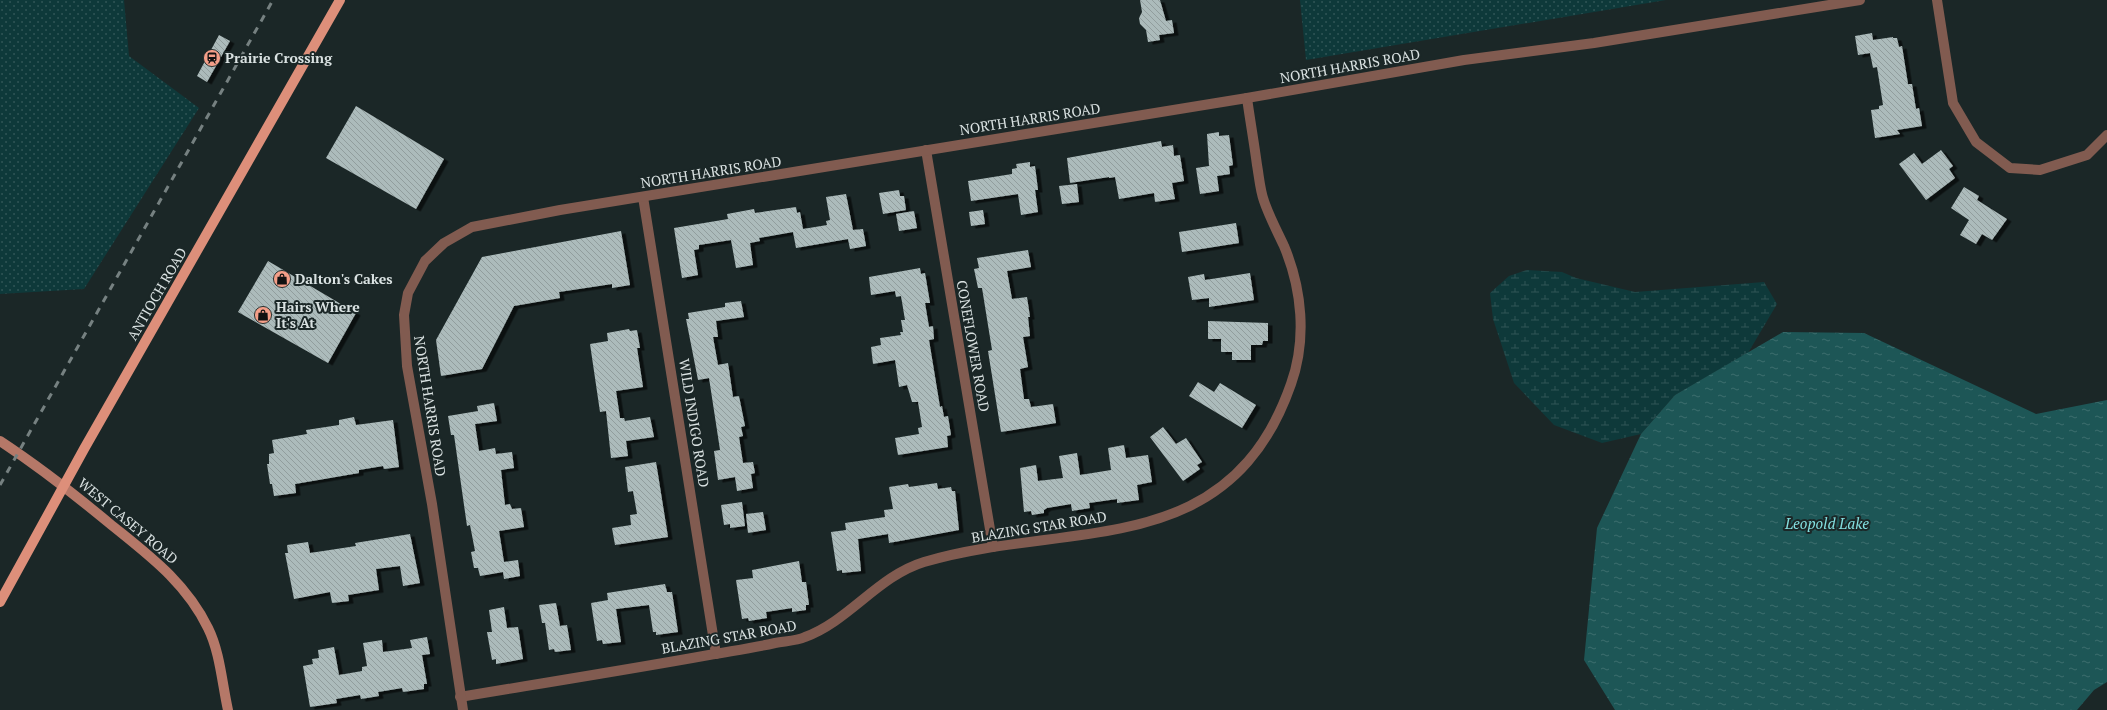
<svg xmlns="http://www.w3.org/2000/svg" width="2107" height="710" viewBox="0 0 2107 710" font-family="'PT Serif',serif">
<defs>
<pattern id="grass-dots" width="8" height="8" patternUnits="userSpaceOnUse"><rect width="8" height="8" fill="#0e393a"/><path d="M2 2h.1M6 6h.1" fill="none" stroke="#305556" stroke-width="1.8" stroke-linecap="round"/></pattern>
<pattern id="wetland-marsh" width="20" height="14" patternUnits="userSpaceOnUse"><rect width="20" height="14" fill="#0e393a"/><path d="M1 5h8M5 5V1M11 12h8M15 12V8" fill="none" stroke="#305556"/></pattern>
<pattern id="water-ripples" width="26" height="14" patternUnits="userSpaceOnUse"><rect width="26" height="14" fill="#1d5656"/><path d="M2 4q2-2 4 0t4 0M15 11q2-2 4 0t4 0" fill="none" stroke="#3d6e6e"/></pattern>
<pattern id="building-back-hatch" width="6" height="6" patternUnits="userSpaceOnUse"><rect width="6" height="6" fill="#acbbbb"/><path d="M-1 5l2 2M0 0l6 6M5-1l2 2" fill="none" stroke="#919d9d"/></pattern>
<filter id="shadow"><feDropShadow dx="4.5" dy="2.5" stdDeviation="0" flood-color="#0009"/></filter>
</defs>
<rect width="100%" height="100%" fill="#1b2727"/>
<g fill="url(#grass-dots)">
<path d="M 0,0 L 124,0 L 129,56 L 199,108 L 84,289 L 0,294 Z"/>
<path d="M 1300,0 L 1666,0 L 1306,60 Z"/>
</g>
<path fill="url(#wetland-marsh)" d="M 1527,270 L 1562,272 L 1576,278 L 1635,292 L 1764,282 L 1777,304 L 1748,353 L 1675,395 L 1641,434 L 1602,443 L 1554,425 L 1514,383 L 1493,319 L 1490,293 L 1509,276 Z"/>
<path fill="url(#water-ripples)" d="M 1783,332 L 1864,333 L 2036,414 L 2107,400 L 2107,682 L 2094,690 L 2077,710 L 1615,710 L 1584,660 L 1597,528 L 1641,434 L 1675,395 Z"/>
<g fill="url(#building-back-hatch)" filter="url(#shadow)">
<path d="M 1140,0 L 1160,0 L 1166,21 L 1172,20 L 1174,33 L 1159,35 L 1160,40 L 1148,42 L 1146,30 L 1140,24 L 1139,18 L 1142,12 Z"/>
<path d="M 1872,33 L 1873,40 L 1893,37 L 1893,38 L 1897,38 L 1899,47 L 1902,46 L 1908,84 L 1912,84 L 1916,109 L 1919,108 L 1922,126 L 1897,130 L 1900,134 L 1875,138 L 1871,110 L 1879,109 L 1879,106 L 1883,105 L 1877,67 L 1873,68 L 1870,53 L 1858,55 L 1855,36 Z"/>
<path d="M 219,35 L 230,41 L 207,82 L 197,76 Z"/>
<path d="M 356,106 L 444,159 L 416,209 L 326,158 Z"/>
<path d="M 1219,132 L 1219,136 L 1229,135 L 1233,165 L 1229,166 L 1230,174 L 1217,176 L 1219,191 L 1200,194 L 1196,168 L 1209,166 L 1207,134 Z"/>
<path d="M 1161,141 L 1162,147 L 1173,145 L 1174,156 L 1180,155 L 1184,181 L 1172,183 L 1175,199 L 1155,202 L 1154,193 L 1119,199 L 1115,177 L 1109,178 L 1109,177 L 1070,183 L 1067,158 Z"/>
<path d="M 1941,150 L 1953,166 L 1949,169 L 1955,178 L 1926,200 L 1899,164 L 1914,153 L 1922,164 Z"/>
<path d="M 1030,162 L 1030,167 L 1035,166 L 1038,190 L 1035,190 L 1038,212 L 1021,215 L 1018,194 L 971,201 L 968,181 L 1012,174 L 1012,169 L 1017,168 L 1016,164 Z"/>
<path d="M 1077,184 L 1079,202 L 1062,204 L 1059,186 Z"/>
<path d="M 1964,187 L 1979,196 L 1977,200 L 2007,219 L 1992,240 L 1982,234 L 1976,244 L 1960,235 L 1969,220 L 1951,208 Z"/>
<path d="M 899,190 L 900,196 L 904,196 L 906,210 L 883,214 L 879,193 Z"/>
<path d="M 846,194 L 853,230 L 863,229 L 866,246 L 850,249 L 848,239 L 796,248 L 793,232 L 759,238 L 760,241 L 750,243 L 753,265 L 736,268 L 731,240 L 699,245 L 699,249 L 694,250 L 698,275 L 682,278 L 674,228 L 728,219 L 727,214 L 754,209 L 755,213 L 796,207 L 797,213 L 800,212 L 803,229 L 827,225 L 826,221 L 830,220 L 826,197 Z"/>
<path d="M 983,210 L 985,224 L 971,226 L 969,212 Z"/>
<path d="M 914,211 L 917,228 L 899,231 L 896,214 Z"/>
<path d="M 1236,223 L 1239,243 L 1182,252 L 1179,232 Z"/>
<path d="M 621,231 L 630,285 L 612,288 L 612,284 L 559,292 L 560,298 L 514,306 L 482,369 L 441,376 L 436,340 L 482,257 Z"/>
<path d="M 1028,250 L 1031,267 L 1007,271 L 1012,299 L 1027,297 L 1030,317 L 1028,317 L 1030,336 L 1023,337 L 1028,367 L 1020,369 L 1024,399 L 1029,399 L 1031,407 L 1053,404 L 1056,423 L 1001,432 L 988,351 L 992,350 L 982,288 L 978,288 L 974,269 L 979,268 L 977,258 Z"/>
<path d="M 268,261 L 356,313 L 328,363 L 238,312 Z"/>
<path d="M 920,268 L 921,274 L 925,273 L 930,303 L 925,303 L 929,327 L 933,326 L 934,339 L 929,340 L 940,407 L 942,406 L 944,417 L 948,416 L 951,435 L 947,436 L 948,447 L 898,455 L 895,438 L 919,434 L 918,428 L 922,427 L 918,402 L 912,402 L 907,385 L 899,387 L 895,360 L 873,364 L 871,347 L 881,345 L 880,338 L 901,335 L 900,332 L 903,332 L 901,320 L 905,320 L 901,296 L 896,297 L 895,291 L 871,295 L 869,277 Z"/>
<path d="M 1250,273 L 1254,300 L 1209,307 L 1209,298 L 1192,300 L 1188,277 L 1204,274 L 1205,280 Z"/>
<path d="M 741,301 L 744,317 L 716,321 L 718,337 L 713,337 L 718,365 L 728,363 L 733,397 L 739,396 L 745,426 L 741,427 L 743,436 L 739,437 L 743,463 L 753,462 L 755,473 L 751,474 L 753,488 L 737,491 L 735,477 L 718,480 L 714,451 L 720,450 L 709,378 L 698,380 L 686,319 L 689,319 L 688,313 L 725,307 L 725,303 Z"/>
<path d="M 1208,321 L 1268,323 L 1268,341 L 1263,341 L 1262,345 L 1251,345 L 1251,360 L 1232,360 L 1232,352 L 1221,352 L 1221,339 L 1208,339 Z"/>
<path d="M 629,329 L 630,331 L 637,330 L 640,348 L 637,348 L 643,387 L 616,391 L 620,418 L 624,418 L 625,421 L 650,417 L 654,437 L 626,441 L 628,456 L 611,458 L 606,411 L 600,412 L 590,344 L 608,341 L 607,333 Z"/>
<path d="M 1198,382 L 1214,392 L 1220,383 L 1256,405 L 1242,428 L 1189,396 Z"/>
<path d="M 494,403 L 497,421 L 475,424 L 479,451 L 495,448 L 496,454 L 512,452 L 514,468 L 501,470 L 505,505 L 510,504 L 512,509 L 521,508 L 524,527 L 499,531 L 504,562 L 518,560 L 520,576 L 504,579 L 503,572 L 480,576 L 478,568 L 474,568 L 471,552 L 475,551 L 470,525 L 467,526 L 454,435 L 451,435 L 448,416 L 478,411 L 477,406 Z"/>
<path d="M 354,417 L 356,425 L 393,420 L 399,467 L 384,469 L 383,466 L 359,470 L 359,473 L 295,484 L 296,493 L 274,496 L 272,484 L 270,484 L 267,464 L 269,464 L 269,454 L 274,453 L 272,440 L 307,434 L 306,430 L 339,425 L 339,420 Z"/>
<path d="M 1163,427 L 1176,444 L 1186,438 L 1202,462 L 1197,465 L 1200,469 L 1183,481 L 1150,437 Z"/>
<path d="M 1124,445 L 1126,458 L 1148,455 L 1152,482 L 1137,485 L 1139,500 L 1117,503 L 1117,499 L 1089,503 L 1090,508 L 1072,511 L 1071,504 L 1047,508 L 1044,510 L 1044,513 L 1032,515 L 1031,511 L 1024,512 L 1020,468 L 1036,465 L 1038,481 L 1063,478 L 1059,456 L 1077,453 L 1080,475 L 1111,470 L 1108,448 Z"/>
<path d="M 656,462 L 668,537 L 615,545 L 612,528 L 631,525 L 630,515 L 637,514 L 633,491 L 628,492 L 625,467 Z"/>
<path d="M 937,483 L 938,489 L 951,487 L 952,491 L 955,491 L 959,530 L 889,543 L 888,534 L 858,539 L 861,571 L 842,573 L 842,570 L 837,571 L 831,532 L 846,530 L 845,523 L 885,517 L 884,510 L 893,509 L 889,487 L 908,484 L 909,487 Z"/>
<path d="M 742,502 L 745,526 L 730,528 L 730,524 L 724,525 L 721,505 Z"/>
<path d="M 763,512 L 766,530 L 748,533 L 746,514 Z"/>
<path d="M 410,534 L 420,583 L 403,586 L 400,566 L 376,569 L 379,590 L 348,595 L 349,601 L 332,603 L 330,592 L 294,599 L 285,553 L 288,553 L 287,545 L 308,542 L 310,553 L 356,546 L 355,543 Z"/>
<path d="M 799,561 L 802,582 L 806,582 L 809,605 L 806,605 L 806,610 L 792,612 L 792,608 L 766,612 L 767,618 L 749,621 L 748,618 L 742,619 L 736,580 L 753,578 L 752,570 Z"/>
<path d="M 665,584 L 667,592 L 672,592 L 678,632 L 656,635 L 656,632 L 653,632 L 649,605 L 616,609 L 621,642 L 603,644 L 602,640 L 597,641 L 591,603 L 608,600 L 607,593 Z"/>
<path d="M 556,603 L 560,626 L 567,625 L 571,650 L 555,652 L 554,649 L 549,650 L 545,623 L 542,623 L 539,605 Z"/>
<path d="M 504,607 L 507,628 L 518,627 L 523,659 L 496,664 L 496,659 L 492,660 L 487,632 L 492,632 L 489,610 Z"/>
<path d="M 427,637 L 430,654 L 422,655 L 427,684 L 424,684 L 424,689 L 403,692 L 402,688 L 378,692 L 379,696 L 361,699 L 360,695 L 336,699 L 337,703 L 310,707 L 303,666 L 313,664 L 312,659 L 319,658 L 318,650 L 334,647 L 339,675 L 362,671 L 362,667 L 367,666 L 363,643 L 382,640 L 383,652 L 412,648 L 410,640 Z"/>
</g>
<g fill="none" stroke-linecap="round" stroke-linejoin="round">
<g stroke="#815b50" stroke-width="10">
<path d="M 1937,0 L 1953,103 L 1976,142 L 2010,168 L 2040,170 L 2087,155 L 2107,135"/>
<path d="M 926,150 L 993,547"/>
<path d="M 643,197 L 716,654"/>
<path d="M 460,697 C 543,683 626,670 709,655 C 731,651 753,648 775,643 C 785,641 796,641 805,637 C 849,621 878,576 924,562 C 1069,519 1228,564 1291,384 C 1307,339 1302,289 1284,246 C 1277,231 1269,216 1264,201 C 1260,190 1259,176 1257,165 C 1254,142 1250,120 1247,98"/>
<path d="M 463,710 L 432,504 L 407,366 L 404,315 L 408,293 L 425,261 L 444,243 L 472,227 L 560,210 L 1247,98 L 1464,60 L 1594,43 L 1860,0"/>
</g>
<path stroke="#b57868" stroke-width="10" d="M 0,441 C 38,466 74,494 109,523 C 147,554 185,581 208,628 C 220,652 222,683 228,710"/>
<path stroke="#dd8f7a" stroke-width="10" d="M 0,602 L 84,449 L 340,0"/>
<path stroke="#768181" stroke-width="3" stroke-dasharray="7 7" stroke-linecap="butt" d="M 0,485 L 273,0"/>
</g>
<defs>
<g id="station-disc" transform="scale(0.9)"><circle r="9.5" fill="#f49e88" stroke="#1b2727"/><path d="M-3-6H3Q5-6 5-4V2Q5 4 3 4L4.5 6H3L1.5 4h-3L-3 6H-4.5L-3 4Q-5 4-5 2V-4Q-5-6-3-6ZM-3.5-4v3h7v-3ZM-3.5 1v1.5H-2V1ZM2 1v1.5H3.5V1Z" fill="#111"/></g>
<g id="shop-disc" transform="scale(0.9)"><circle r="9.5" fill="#f49e88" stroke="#1b2727"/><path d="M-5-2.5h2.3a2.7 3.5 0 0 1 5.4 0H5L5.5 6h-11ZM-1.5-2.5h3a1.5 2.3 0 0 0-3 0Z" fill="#111"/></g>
</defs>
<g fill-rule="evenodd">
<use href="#station-disc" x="212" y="58"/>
<use href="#shop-disc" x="282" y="279"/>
<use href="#shop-disc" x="263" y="315"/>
</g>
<g text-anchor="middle" stroke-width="4" stroke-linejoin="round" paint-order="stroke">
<g font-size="14" font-weight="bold" fill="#dae2e2" stroke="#1b2727" text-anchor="start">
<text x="225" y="63">Prairie Crossing</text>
<text x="295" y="284">Dalton's Cakes</text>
<text x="276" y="312">Hairs Where<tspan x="276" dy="16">It's At</tspan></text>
</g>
<g font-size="14" fill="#dae2e2" stroke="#1b2727">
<text transform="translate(1350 66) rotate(-10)" y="5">NORTH HARRIS ROAD</text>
<text transform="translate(1030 119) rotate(-9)" y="5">NORTH HARRIS ROAD</text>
<text transform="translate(711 172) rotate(-9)" y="5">NORTH HARRIS ROAD</text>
<text transform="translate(157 294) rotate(-60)" y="5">ANTIOCH ROAD</text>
<text transform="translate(973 346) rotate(80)" y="5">CONEFLOWER ROAD</text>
<text transform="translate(430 406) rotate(81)" y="5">NORTH HARRIS ROAD</text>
<text transform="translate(694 423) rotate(81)" y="5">WILD INDIGO ROAD</text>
<text transform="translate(128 521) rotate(40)" y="5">WEST CASEY ROAD</text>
<text transform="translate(1039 527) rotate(-9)" y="5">BLAZING STAR ROAD</text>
<text transform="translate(729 637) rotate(-10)" y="5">BLAZING STAR ROAD</text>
</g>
<g font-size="15" font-style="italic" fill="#83dfe0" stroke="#1b2727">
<text x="1827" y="529">Leopold Lake</text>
</g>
</g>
</svg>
